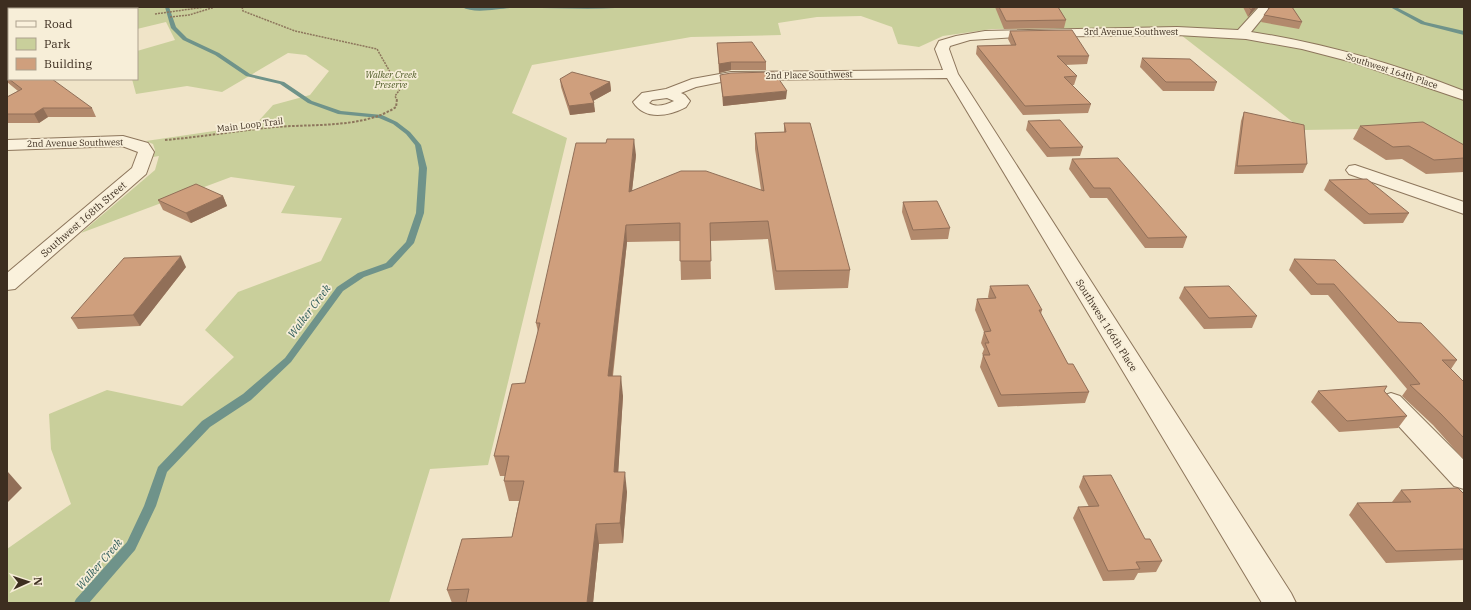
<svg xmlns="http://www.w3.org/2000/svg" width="1471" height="610" viewBox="0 0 1471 610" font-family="'IBM Plex Serif',serif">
<rect width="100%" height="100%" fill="#f0e4c8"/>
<path fill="#c9cf9b" d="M 126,7 L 1464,7 L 1464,152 L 1425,128 L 1303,130 L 1172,28 L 992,29 L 943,36 L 919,47 L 898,44 L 892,27 L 861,16 L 817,17 L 778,23 L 781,35 L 691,37 L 532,65 L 512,113 L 567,138 L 488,465 L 430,469 L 389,603 L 7,603 L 7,549 L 71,504 L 51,449 L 49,414 L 107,390 L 182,406 L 234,357 L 205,330 L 238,292 L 321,261 L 342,218 L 281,213 L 295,186 L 231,177 L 81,233 L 155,170 L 159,156 L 153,157 L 155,150 L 153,144 L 146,141 L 255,125 L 273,105 L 310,95 L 329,71 L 306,55 L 288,53 L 222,92 L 187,86 L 136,94 L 132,79 L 137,79 L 137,51 L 175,40 L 166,22 L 137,29 L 137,9 L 122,9 Z"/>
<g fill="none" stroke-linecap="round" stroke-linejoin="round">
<g fill="#6f938a" fill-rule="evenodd">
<path d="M 165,7 L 169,7 L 176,27 L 187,38 L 219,53 L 250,74 L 284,82 L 312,101 L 341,111 L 382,115 L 397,122 L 410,132 L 421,145 L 427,168 L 424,213 L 414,243 L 392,267 L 364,277 L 343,291 L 291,362 L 251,400 L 210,427 L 167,472 L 156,506 L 135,550 L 89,603 L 74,603 L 76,599 L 127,542 L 144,506 L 158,467 L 202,421 L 243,394 L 285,358 L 337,287 L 358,273 L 386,263 L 406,242 L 416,213 L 419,168 L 415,145 L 406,134 L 393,124 L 379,118 L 338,114 L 308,103 L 280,84 L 246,76 L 215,55 L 183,40 L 171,28 Z"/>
<path d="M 462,7 L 617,7 L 615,8 C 580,10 545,7 510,8 C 497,9 473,14 462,7 Z"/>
<path d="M 1390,7 L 1396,7 L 1425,22 L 1464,31 L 1464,35 L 1421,24 Z"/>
</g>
<g stroke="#8d765c" stroke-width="2">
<g id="minor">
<path d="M 1259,7 L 1267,7 L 1269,10 L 1251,32 C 1324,43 1395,64 1464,91 L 1464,100 L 1352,62 L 1302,49 L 1246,39 L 1177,35 L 1017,37 L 970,40 L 950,46 L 949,49 L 958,74 L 1291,593 L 1296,603 L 1262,603 L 947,78 L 731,80 L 696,87 L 681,93 L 685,95 L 690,101 L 686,107 C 669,116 645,121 633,102 L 642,93 L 666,89 L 692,79 L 731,72 L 943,70 L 935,49 L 939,41 L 956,36 L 985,31 L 1177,27 L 1238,30 ZM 667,98 L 674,101 C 666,105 656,108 649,103 L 652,100 Z"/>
<path d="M 123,136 L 148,143 L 154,152 L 146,174 L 15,289 L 7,290 L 7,273 L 132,168 L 138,152 L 122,146 L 7,150 L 7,140 Z"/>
<path d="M 1355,165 L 1464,202 L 1464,214 L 1349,174 L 1346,170 L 1349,166 Z"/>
<path d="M 1391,393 L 1400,396 L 1464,460 L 1464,489 L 1454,486 L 1382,408 L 1378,402 L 1382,396 Z"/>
</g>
</g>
<g stroke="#8d765c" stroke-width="1.5" stroke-dasharray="2 1" stroke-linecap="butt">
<path d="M 242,7 L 243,11 L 295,31 L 377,49 L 390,72 L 404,84 L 395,96 L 397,100"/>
<path d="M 155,14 L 205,7"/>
<path d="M 170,17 L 189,15 L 215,7"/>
</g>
<path stroke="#8d765c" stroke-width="2" stroke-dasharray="2.5 1.5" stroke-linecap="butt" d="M 165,140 C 199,137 231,132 265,128 C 305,123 362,130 396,107 L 397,99"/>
<use href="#minor" fill="#faf1dc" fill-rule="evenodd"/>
</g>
<g fill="#b2896c">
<path d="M 995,7 L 1058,7 L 1066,20 L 1064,28 L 1004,29 Z"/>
<path d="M 1243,7 L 1257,7 L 1248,17 Z"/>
<path d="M 1268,7 L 1292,7 L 1302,22 L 1299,29 L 1261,22 L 1264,15 L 1269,8 Z"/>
<path d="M 1010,31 L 1089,56 L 1087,64 L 1065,65 L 1077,76 L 1074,85 L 1072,85 L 1091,104 L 1088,113 L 1023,115 L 976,54 L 977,46 L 1011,45 L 1008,39 Z"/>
<path d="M 717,43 L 766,62 L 766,70 L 731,70 L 719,73 Z"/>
<path d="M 1142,58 L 1217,82 L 1214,91 L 1163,91 L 1140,67 Z"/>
<path d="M 7,65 L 92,108 L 96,117 L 48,117 L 39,123 L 7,123 L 7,97 L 18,91 L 7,82 Z"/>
<path d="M 720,75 L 786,99 L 723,106 L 721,84 Z"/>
<path d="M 560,79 L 610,82 L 611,91 L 593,101 L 595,112 L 570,115 L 561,87 Z"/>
<path d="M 1244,112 L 1307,164 L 1303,173 L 1234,174 L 1241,121 Z"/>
<path d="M 1028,121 L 1083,147 L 1080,156 L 1047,157 L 1026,130 Z"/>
<path d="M 784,123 L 850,270 L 848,288 L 775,290 L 768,239 L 710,241 L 711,279 L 681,280 L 680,241 L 627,242 L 613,376 L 623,396 L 618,472 L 627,492 L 623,543 L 599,544 L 593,603 L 452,603 L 447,590 L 512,537 L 519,501 L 509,501 L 504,481 L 505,476 L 500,476 L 494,456 L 525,383 L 538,332 L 536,323 L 636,155 L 632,190 L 761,190 L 755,149 L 755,133 L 784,132 Z"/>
<path d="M 1360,126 L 1464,145 L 1464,172 L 1426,174 L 1402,159 L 1386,160 L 1353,139 Z"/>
<path d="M 1072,159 L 1187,237 L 1183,248 L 1145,248 L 1107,198 L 1090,198 L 1069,169 Z"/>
<path d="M 1329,180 L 1409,213 L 1403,223 L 1364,224 L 1324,190 Z"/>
<path d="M 223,196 L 227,206 L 191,223 L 163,210 L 158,200 Z"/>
<path d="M 903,202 L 950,228 L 948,239 L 911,240 L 902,212 Z"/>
<path d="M 1294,259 L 1398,322 L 1457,360 L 1451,369 L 1464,382 L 1464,460 L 1433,425 L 1402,396 L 1407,389 L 1328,295 L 1311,295 L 1289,270 Z"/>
<path d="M 186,267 L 140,326 L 78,329 L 71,318 Z"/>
<path d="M 990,286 L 1042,310 L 1041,314 L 1068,364 L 1089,392 L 1085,403 L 998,407 L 980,367 L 983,355 L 982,354 L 984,349 L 981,343 L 984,332 L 975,310 L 977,299 L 989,299 L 988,297 Z"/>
<path d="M 1184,287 L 1257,316 L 1252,328 L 1204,329 L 1179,298 Z"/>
<path d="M 1318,391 L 1384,391 L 1407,416 L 1398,428 L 1339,432 L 1311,402 Z"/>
<path d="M 1083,476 L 1145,539 L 1162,561 L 1156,572 L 1138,573 L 1134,580 L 1103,581 L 1073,518 L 1078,507 L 1089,507 L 1079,487 Z"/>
<path d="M 1401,490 L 1464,494 L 1464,560 L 1386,563 L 1349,515 L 1357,503 L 1393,502 L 1392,502 Z"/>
</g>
<g fill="#916f58">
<path d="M 25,7 L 42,7 L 38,9 L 21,9 Z"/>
<path d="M 1253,7 L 1257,7 L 1248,17 L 1251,10 Z"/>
<path d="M 9,16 L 9,25 L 7,27 L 7,17 Z"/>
<path d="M 731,62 L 731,70 L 719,73 L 719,64 Z"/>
<path d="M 610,82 L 611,91 L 591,102 L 590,93 Z"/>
<path d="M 787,91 L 786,99 L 723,106 L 723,97 Z"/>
<path d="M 594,103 L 595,112 L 570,115 L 569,106 Z"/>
<path d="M 43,108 L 48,117 L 39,123 L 34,114 Z"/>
<path d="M 634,139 L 636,155 L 630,209 L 629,192 Z"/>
<path d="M 223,196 L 227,206 L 191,223 L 186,213 Z"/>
<path d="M 626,225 L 627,242 L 610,396 L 608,376 Z"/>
<path d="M 181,256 L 186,267 L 140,326 L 133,315 Z"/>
<path d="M 621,376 L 623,396 L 617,492 L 614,472 Z"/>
<path d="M 8,472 L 22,488 L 7,503 L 7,473 Z"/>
<path d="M 625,472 L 627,492 L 623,543 L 620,523 Z"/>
<path d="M 596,524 L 599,544 L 593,603 L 587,603 Z"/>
</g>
<g fill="#cf9f7d" stroke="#916f58">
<path d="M 7,7 L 25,7 L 21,9 L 9,9 L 9,16 L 7,17 Z"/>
<path d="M 999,7 L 1058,7 L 1066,20 L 1006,21 Z"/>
<path d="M 1249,7 L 1253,7 L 1251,10 Z"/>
<path d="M 1270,7 L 1292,7 L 1302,22 L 1264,15 Z"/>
<path d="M 1072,30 L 1089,56 L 1057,56 L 1077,76 L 1064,77 L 1091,104 L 1025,106 L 977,46 L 1016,45 L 1010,31 Z"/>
<path d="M 752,42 L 766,62 L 731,62 L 719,64 L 717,43 Z"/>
<path d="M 1142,58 L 1190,59 L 1217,82 L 1166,82 Z"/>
<path d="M 7,65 L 9,65 L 9,79 L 7,77 Z"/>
<path d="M 572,72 L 610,82 L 590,93 L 594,103 L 569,106 L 560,79 Z"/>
<path d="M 774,72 L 787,91 L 723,97 L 720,75 L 731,73 Z"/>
<path d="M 9,79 L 52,79 L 92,108 L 43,108 L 34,114 L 7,114 L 7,97 L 22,89 Z"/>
<path d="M 1244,112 L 1304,125 L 1307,164 L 1237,166 Z"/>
<path d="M 1060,120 L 1083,147 L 1050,148 L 1028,121 Z"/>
<path d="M 1423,122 L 1464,145 L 1464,158 L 1434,160 L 1409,146 L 1393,147 L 1360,126 Z"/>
<path d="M 784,123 L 810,123 L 850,270 L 776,271 L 768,221 L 710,223 L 711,261 L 680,261 L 680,223 L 626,225 L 608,376 L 621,376 L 614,472 L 625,472 L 620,523 L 596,524 L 587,603 L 466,603 L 469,589 L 447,590 L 462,539 L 512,537 L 524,481 L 504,481 L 509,456 L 494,456 L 512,384 L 525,383 L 540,323 L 536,323 L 576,143 L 606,143 L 607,139 L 634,139 L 629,192 L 681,171 L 706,171 L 764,191 L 755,133 L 786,132 Z"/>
<path d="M 1118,158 L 1187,237 L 1148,238 L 1110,188 L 1094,188 L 1072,159 Z"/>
<path d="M 1367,179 L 1409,213 L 1369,214 L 1329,180 Z"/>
<path d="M 196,184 L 223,196 L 186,213 L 158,200 Z"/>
<path d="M 937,201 L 950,228 L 913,230 L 903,202 Z"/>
<path d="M 181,256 L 133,315 L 71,318 L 124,258 Z"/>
<path d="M 1294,259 L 1335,260 L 1398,322 L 1421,323 L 1457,360 L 1442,360 L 1464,382 L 1464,438 L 1441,414 L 1410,385 L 1420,384 L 1334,284 L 1317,284 Z"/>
<path d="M 1028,285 L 1042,310 L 1039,310 L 1068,364 L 1073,364 L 1089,392 L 1001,395 L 983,355 L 990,355 L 985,343 L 989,343 L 984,332 L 991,331 L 977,299 L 996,298 L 990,286 Z"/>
<path d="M 1229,286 L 1257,316 L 1209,318 L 1184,287 Z"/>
<path d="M 1387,386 L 1384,391 L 1407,416 L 1347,421 L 1318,391 Z"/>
<path d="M 1111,475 L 1145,539 L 1150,539 L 1162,561 L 1136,562 L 1140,569 L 1108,571 L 1078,507 L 1099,506 L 1083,476 Z"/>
<path d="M 1458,488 L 1464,494 L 1464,549 L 1396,551 L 1357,503 L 1411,502 L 1401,490 Z"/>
</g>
<g text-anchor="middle" stroke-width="3.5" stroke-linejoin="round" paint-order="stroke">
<g font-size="9" fill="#3d2e20" stroke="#f7eed8">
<text x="1131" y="35">3rd Avenue Southwest</text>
<text transform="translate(1392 71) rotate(18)" y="3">Southwest 164th Place</text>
<text transform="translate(809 75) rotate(-1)" y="3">2nd Place Southwest</text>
<text transform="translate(250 125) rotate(-7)" y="3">Main Loop Trail</text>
<text transform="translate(75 143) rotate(-1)" y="3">2nd Avenue Southwest</text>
</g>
<g font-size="9" font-style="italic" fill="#4d5a26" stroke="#f7eed8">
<text x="391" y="78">Walker Creek<tspan x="391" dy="10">Preserve</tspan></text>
</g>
<g font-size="10" fill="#3d2e20" stroke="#f7eed8">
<text transform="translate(83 219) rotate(-41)" y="4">Southwest 168th Street</text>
<text transform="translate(1107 325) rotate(58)" y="4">Southwest 166th Place</text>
</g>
<g font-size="11" font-style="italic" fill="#2f5d5a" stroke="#f7eed8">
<text transform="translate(309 311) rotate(-53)" y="4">Walker Creek</text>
<text transform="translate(99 564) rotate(-49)" y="4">Walker Creek</text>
</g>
</g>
<rect width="1471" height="610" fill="none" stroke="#3d2e20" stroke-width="16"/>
<rect x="8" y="8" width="130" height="72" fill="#f7eed8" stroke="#ada18e"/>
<rect x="16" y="21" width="20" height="6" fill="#faf1dc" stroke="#ada18e"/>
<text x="44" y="28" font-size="12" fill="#3d2e20">Road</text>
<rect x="16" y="38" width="20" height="12" fill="#c9cf9b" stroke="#ada18e"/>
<text x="44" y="48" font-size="12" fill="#3d2e20">Park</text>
<rect x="16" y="58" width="20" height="12" fill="#cf9f7d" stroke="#ada18e"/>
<text x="44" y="68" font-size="12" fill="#3d2e20">Building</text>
<g transform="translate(28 582) rotate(87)" stroke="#f7eed8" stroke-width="3" paint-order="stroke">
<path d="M0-3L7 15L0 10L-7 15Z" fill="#3d2e20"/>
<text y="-6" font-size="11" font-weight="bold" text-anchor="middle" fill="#3d2e20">N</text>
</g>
</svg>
